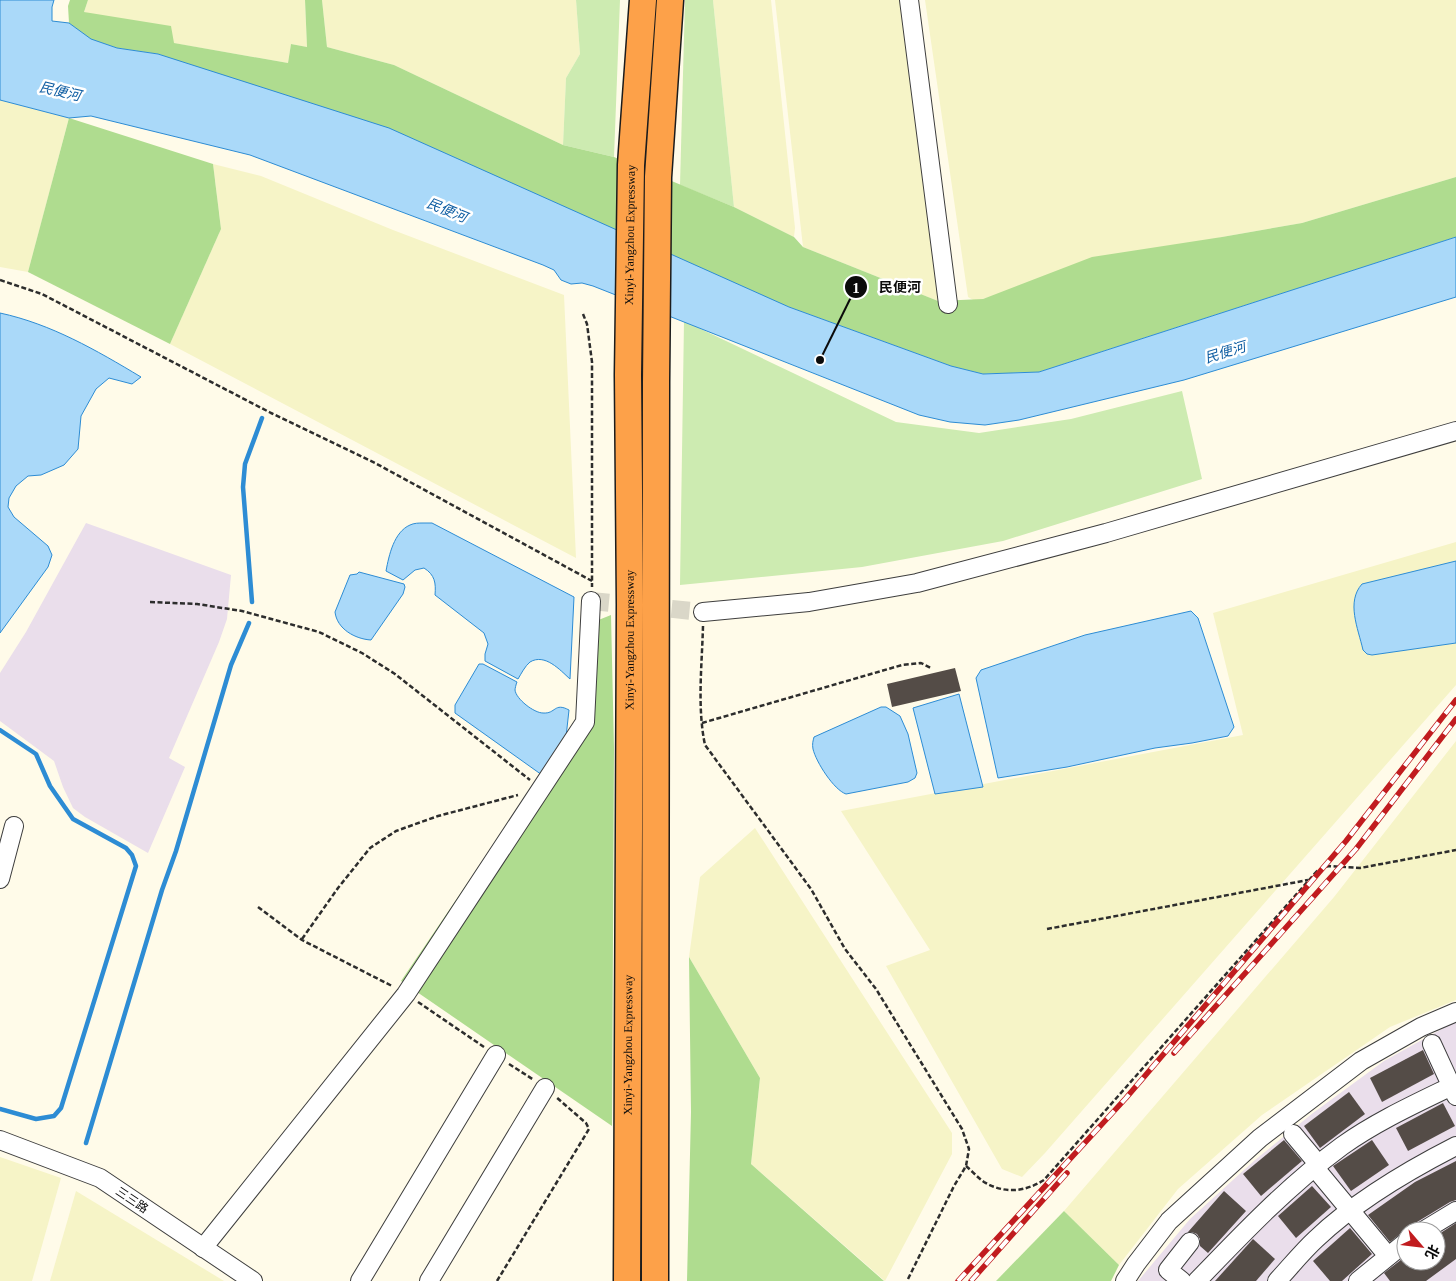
<svg xmlns="http://www.w3.org/2000/svg" width="1456" height="1281" viewBox="0 0 1456 1281" font-family="'Times New Roman','Noto Sans SC',serif">
<rect width="100%" height="100%" fill="#fffbe9"/>
<g fill="#eadeeb" fill-rule="evenodd">
<path d="M 86,523 L 231,575 L 227,619 L 219,642 L 169,758 L 185,767 L 148,853 L 85,817 L 73,808 L 63,787 L 54,761 L 0,721 L 0,673 L 26,632 Z"/>
<path d="M 1456,1021 L 1456,1281 L 1138,1281 L 1190,1219 L 1255,1160 L 1313,1113 L 1384,1061 ZM 1406,1231 L 1436,1231 L 1436,1261 L 1406,1261 Z"/>
</g>
<g fill="#f6f4c7">
<path d="M 88,0 L 305,0 L 307,47 L 291,44 L 288,63 L 173,43 L 84,12 Z"/>
<path d="M 322,0 L 576,0 L 580,54 L 566,78 L 563,145 L 394,65 L 327,47 Z"/>
<path d="M 713,0 L 771,0 L 795,228 L 794,237 L 734,207 Z"/>
<path d="M 775,0 L 901,0 L 938,301 L 803,247 Z"/>
<path d="M 925,0 L 1456,0 L 1456,177 L 1302,223 L 1222,237 L 975,301 L 968,297 Z"/>
<path d="M 0,100 L 69,118 L 28,272 L 0,267 Z"/>
<path d="M 213,164 L 261,176 L 393,230 L 564,295 L 576,558 L 170,344 L 221,229 Z"/>
<path d="M 1456,542 L 1456,685 L 1045,1153 L 1022,1177 L 1002,1169 L 886,966 L 930,950 L 841,811 L 1243,735 L 1213,613 Z"/>
<path d="M 1456,741 L 1456,1000 L 1390,1027 L 1262,1115 L 1178,1189 L 1119,1265 L 1064,1211 L 1334,897 Z"/>
<path d="M 755,828 L 952,1133 L 952,1154 L 885,1281 L 751,1164 L 760,1078 L 689,957 L 700,877 Z"/>
<path d="M 0,1157 L 61,1178 L 32,1281 L 0,1281 Z"/>
<path d="M 76,1191 L 224,1281 L 50,1281 Z"/>
</g>
<g fill="#cdebb1">
<path d="M 576,0 L 620,0 L 614,157 L 563,145 L 566,78 L 580,54 Z"/>
<path d="M 685,0 L 713,0 L 734,207 L 680,185 Z"/>
<path d="M 684,321 L 896,422 L 979,433 L 1071,419 L 1182,391 L 1202,479 L 1003,541 L 862,567 L 680,585 Z"/>
</g>
<g fill="#afdc8f">
<path d="M 70,0 L 88,0 L 84,12 L 171,26 L 174,43 L 288,63 L 291,44 L 307,47 L 305,0 L 322,0 L 327,47 L 394,65 L 563,145 L 614,157 L 734,207 L 794,237 L 803,247 L 938,301 L 983,299 L 1092,257 L 1222,237 L 1302,223 L 1456,177 L 1456,237 L 1039,372 L 983,374 L 951,366 L 789,307 L 158,54 L 117,48 L 90,39 L 69,23 L 68,6 Z"/>
<path d="M 69,118 L 213,164 L 221,229 L 170,344 L 28,272 Z"/>
<path d="M 611,615 L 614,748 L 612,1126 L 401,981 L 532,788 L 592,727 L 596,621 Z"/>
<path d="M 689,957 L 760,1078 L 751,1164 L 884,1281 L 687,1281 L 691,1112 Z"/>
<path d="M 1064,1211 L 1119,1265 L 1111,1281 L 996,1281 Z"/>
</g>
<g fill="#aad9f9" stroke="#2d8cd4">
<path d="M 0,0 L 54,0 L 52,7 L 52,21 L 69,23 L 91,39 L 117,48 L 158,54 L 389,128 L 789,307 L 951,366 L 983,374 L 1039,372 L 1456,237 L 1456,297 L 1184,380 L 1019,420 L 985,425 L 950,422 L 919,415 L 593,286 L 582,283 L 571,284 L 561,280 L 554,270 L 543,265 L 250,155 L 91,116 L 69,118 L 0,100 Z"/>
<path d="M 0,313 C 51,324 96,350 141,377 L 132,384 L 109,378 L 96,389 L 81,416 L 78,449 L 64,465 L 41,475 L 28,476 L 16,486 L 9,498 L 8,507 L 14,517 L 48,546 L 52,555 L 48,567 L 0,633 Z"/>
<path d="M 423,523 L 432,523 L 574,597 L 570,679 C 560,670 545,653 530,662 C 525,666 521,674 518,679 L 485,661 L 485,654 L 488,644 L 484,633 L 435,595 C 436,583 435,575 424,568 L 415,570 L 403,580 L 386,571 C 389,555 394,532 410,525 C 414,523 419,523 423,523 Z"/>
<path d="M 1456,561 L 1456,643 L 1372,655 L 1367,654 L 1363,650 C 1358,628 1346,602 1362,584 Z"/>
<path d="M 359,572 L 404,584 L 405,587 L 403,594 L 371,640 C 355,639 337,629 335,612 L 350,575 L 357,574 Z"/>
<path d="M 1191,611 L 1198,618 L 1234,727 L 1228,736 L 1192,743 L 1155,748 L 1067,767 L 998,778 L 976,678 L 981,670 L 1085,635 Z"/>
<path d="M 479,664 L 483,664 L 517,682 C 516,684 515,689 515,690 C 516,699 534,713 543,713 C 556,714 554,702 569,710 L 566,737 L 542,775 L 455,713 L 455,705 Z"/>
<path d="M 959,694 L 983,787 L 935,794 L 913,708 Z"/>
<path d="M 881,707 L 886,707 L 900,716 L 908,734 L 917,773 L 915,778 L 908,782 L 846,794 C 834,790 816,762 813,749 C 812,744 813,741 814,737 Z"/>
</g>
<g fill="none" stroke-linecap="round" stroke-linejoin="round">
<g stroke="#2d8cd4" stroke-width="4.5">
<path d="M 252,602 L 243,487 L 245,464 L 262,418"/>
<path d="M 0,730 L 36,754 L 50,786 L 73,819 L 126,848 L 132,855 L 136,866 L 61,1108 L 54,1116 L 36,1119 L 0,1109"/>
<path d="M 86,1143 L 162,890 L 176,851 L 231,665 L 249,623"/>
</g>
</g>
<g fill="#544c47">
<path d="M 955,668 L 961,691 L 892,707 L 887,684 Z"/>
<path d="M 1423,1050 L 1434,1074 L 1382,1102 L 1370,1078 Z"/>
<path d="M 1349,1092 L 1365,1114 L 1320,1148 L 1304,1126 Z"/>
<path d="M 1443,1103 L 1455,1126 L 1408,1151 L 1396,1128 Z"/>
<path d="M 1284,1140 L 1302,1161 L 1261,1196 L 1243,1174 Z"/>
<path d="M 1372,1140 L 1389,1165 L 1351,1191 L 1333,1166 Z"/>
<path d="M 1456,1161 L 1456,1200 L 1450,1202 L 1417,1222 L 1413,1228 L 1400,1234 L 1390,1242 L 1368,1215 L 1415,1182 Z"/>
<path d="M 1312,1186 L 1331,1207 L 1296,1238 L 1278,1216 Z"/>
<path d="M 1224,1191 L 1246,1211 L 1208,1253 L 1200,1246 L 1200,1239 L 1197,1234 L 1192,1232 L 1188,1232 Z"/>
<path d="M 1456,1223 L 1456,1259 L 1426,1281 L 1390,1281 L 1384,1273 L 1406,1256 L 1406,1261 L 1436,1261 L 1436,1236 Z"/>
<path d="M 1350,1228 L 1372,1254 L 1342,1281 L 1330,1281 L 1313,1261 Z"/>
<path d="M 1253,1239 L 1275,1259 L 1256,1281 L 1215,1281 Z"/>
</g>
<g fill="none" stroke-linecap="round" stroke-linejoin="round">
<path stroke="#dad7c8" stroke-width="18" stroke-dasharray="18 9" stroke-linecap="butt" d="M 591,601 L 703,612"/>
<g stroke="#3e3e3e" stroke-width="20">
<g id="minor">
<path d="M 909,0 L 948,304"/>
<path d="M 703,612 L 809,602 L 917,583 L 1106,533 L 1456,431"/>
<path d="M 0,879 L 14,826"/>
<path d="M 1432,1044 L 1456,1096"/>
<path d="M 1293,1134 L 1319,1165"/>
<path d="M 0,1140 L 100,1178 L 253,1281"/>
<path d="M 1315,1168 L 1388,1256"/>
<path d="M 1423,1231 L 1456,1211"/>
<path d="M 203,1248 L 406,994 L 585,722 L 591,601"/>
<path d="M 360,1281 L 496,1055"/>
<path d="M 429,1281 L 545,1088"/>
<path d="M 1125,1281 L 1136,1264 L 1169,1221 L 1260,1138 L 1361,1061 L 1421,1027 L 1456,1012"/>
<path d="M 1182,1281 L 1168,1270 L 1190,1242"/>
<path d="M 1197,1281 C 1243,1233 1289,1185 1342,1146 C 1377,1121 1417,1103 1456,1084"/>
<path d="M 1277,1281 C 1290,1267 1302,1252 1316,1239 C 1356,1201 1407,1171 1456,1146"/>
<path d="M 1358,1281 L 1406,1242"/>
</g>
</g>
<g stroke="#1c1c1c" stroke-width="29">
<g id="highway">
<path id="s1" d="M 627,1281 L 630,604 L 628,375 L 631,165 L 643,0"/>
<path d="M 655,1281 L 656,382 L 658,177 L 670,0"/>
</g>
</g>
<g stroke="#2d2d2d" stroke-width="2.5" stroke-dasharray="5 2.5" stroke-linecap="butt">
<path d="M 0,280 L 42,294 L 271,413 L 375,463 L 592,581"/>
<path d="M 583,314 L 587,324 L 592,362 L 592,587"/>
<path d="M 150,602 L 197,604 L 242,611 L 319,632 L 362,653 L 395,674 L 530,780"/>
<path d="M 703,626 C 702,665 697,707 705,745 L 811,889 L 845,949 L 876,989 L 962,1129 L 969,1149 L 966,1166 L 954,1186 L 907,1281"/>
<path d="M 702,723 L 902,665 L 921,663 L 931,668"/>
<path d="M 258,907 L 302,940 L 392,986"/>
<path d="M 1047,929 L 1308,880"/>
<path d="M 302,939 L 338,888 L 370,848 L 396,831 L 438,816 L 518,795"/>
<path d="M 418,1002 L 484,1047"/>
<path d="M 509,1064 L 534,1080"/>
<path d="M 966,1166 C 972,1171 978,1178 984,1182 C 1004,1194 1025,1192 1044,1180 L 1317,871 L 1328,866 L 1360,868 L 1456,850"/>
<path d="M 497,1281 L 589,1129 L 586,1123 L 556,1097"/>
</g>
<use href="#minor" stroke="#fff" stroke-width="18"/>
<use href="#highway" stroke="#fda149" stroke-width="26"/>
<g stroke="#c11c1f" stroke-width="5.5">
<g id="rail">
<path d="M 1174,1053 L 1356,849 L 1456,719"/>
<path d="M 958,1281 L 1126,1098 L 1346,841 L 1456,700"/>
<path d="M 971,1281 L 1067,1173"/>
</g>
</g>
<use href="#rail" stroke="#fff" stroke-width="4" stroke-dasharray="11" stroke-linecap="butt"/>
</g>
<g text-anchor="middle" stroke-width="5" stroke-linejoin="round" paint-order="stroke">
<g font-size="12" fill="#0b0b0b" stroke="#fff">
<text dy="4" stroke="none"><textPath href="#s1" startOffset="1046">Xinyi-Yangzhou Expressway</textPath></text>
<text dy="4" stroke="none"><textPath href="#s1" startOffset="641">Xinyi-Yangzhou Expressway</textPath></text>
<text dy="4" stroke="none"><textPath href="#s1" startOffset="236">Xinyi-Yangzhou Expressway</textPath></text>
<text transform="translate(132 1200) rotate(34)" y="4">三三路</text>
</g>
<g font-size="14" font-style="italic" fill="#0e5da2" stroke="#fff">
<text transform="translate(60 91) rotate(13)" y="5">民便河</text>
<text transform="translate(447 210) rotate(22)" y="5">民便河</text>
<text transform="translate(1225 352) rotate(-17)" y="5">民便河</text>
</g>
</g>
<path fill="none" stroke="#0b0b0b" stroke-width="2" d="M820 360L856 287"/>
<g fill="#0b0b0b" stroke="#fff" stroke-width="2">
<circle cx="820" cy="360" r="5"/>
<circle cx="856" cy="287" r="12"/>
</g>
<g font-size="15" text-anchor="middle" font-weight="bold" fill="#fff">
<text x="856" y="293">1</text>
</g>
<g font-size="14" text-anchor="middle" font-weight="bold" fill="#0b0b0b" stroke="#fff" stroke-width="5" stroke-linejoin="round" paint-order="stroke">
<text x="900" y="292">民便河</text>
</g>
<g transform="translate(1421 1246) rotate(118)"><circle r="24" fill="#ffffff" stroke="#9d9d9d"/>
<path d="M0-4L9 19L0 12L-9 19Z" fill="#c11c1f"/>
<text y="-8" font-size="14" font-weight="bold" text-anchor="middle" fill="#0b0b0b">北</text>
</g>
</svg>
